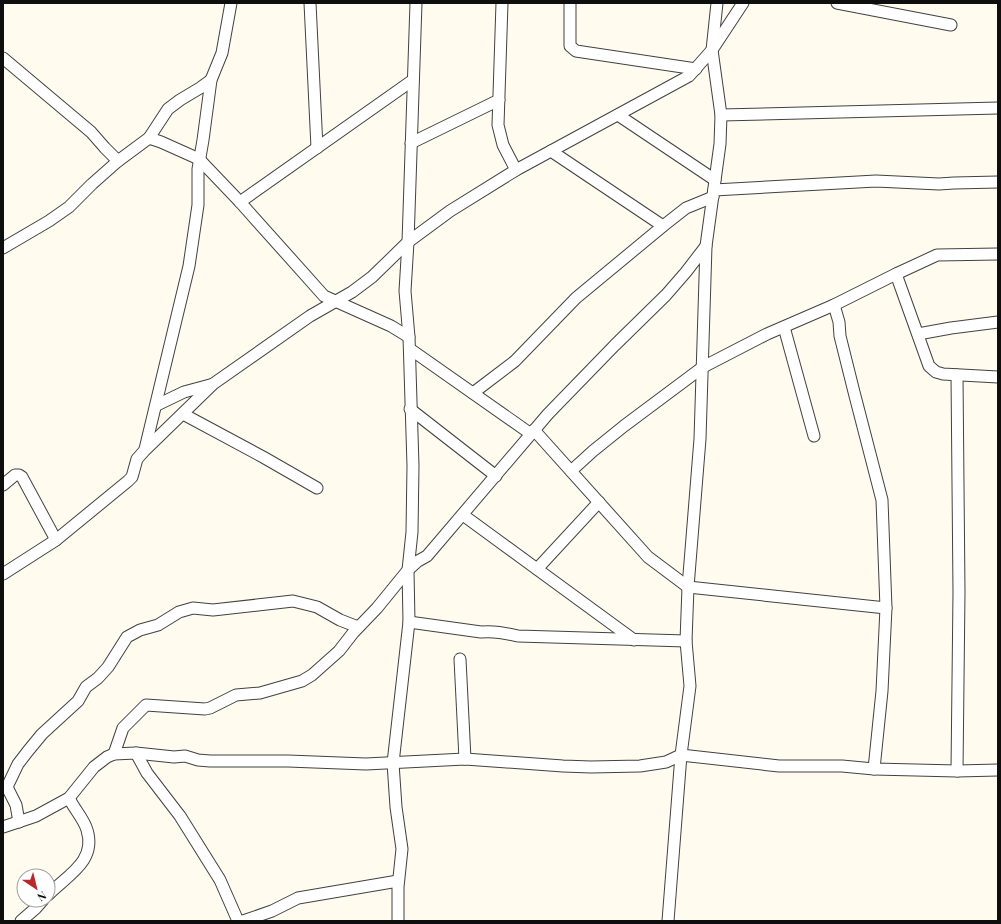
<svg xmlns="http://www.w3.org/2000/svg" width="1001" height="924" viewBox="0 0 1001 924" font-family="'Playfair Display',serif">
<rect width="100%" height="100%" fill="#fffcef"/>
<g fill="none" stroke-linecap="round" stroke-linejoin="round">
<g stroke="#414141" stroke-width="13">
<g id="minor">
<path d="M 310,3 L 317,148"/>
<path d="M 502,3 L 498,125 L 503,145 L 516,170"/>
<path d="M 570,3 L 570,46 L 576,51 L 696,69"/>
<path d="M 837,3 L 951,25"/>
<path d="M 3,58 L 91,132 L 105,148 L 118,161"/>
<path d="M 618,115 L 715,180"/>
<path d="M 721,115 L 998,108"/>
<path d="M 149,138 L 161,142 L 199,159 L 240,202 L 324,296 L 391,326 L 409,337"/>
<path d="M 411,143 L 499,100"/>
<path d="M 551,151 L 663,226"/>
<path d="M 714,190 L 876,181 L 939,184 L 954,183 L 998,182"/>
<path d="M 240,202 L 413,80"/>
<path d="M 3,248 L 49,221 L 69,207 L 92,184 L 118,161 L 149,138 L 168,109 L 180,100 L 200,88 L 211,80"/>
<path d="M 896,274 L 929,366 L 936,372 L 943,374 L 998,377"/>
<path d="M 834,305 L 839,322 L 840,336 L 854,392 L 882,500 L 886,608 L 882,691 L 874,769"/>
<path d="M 784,327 L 814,436"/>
<path d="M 918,334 L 951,328 L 998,322"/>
<path d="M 410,349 L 531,434"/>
<path d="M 473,393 L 515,361 L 576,298 L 663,226 L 686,208 L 713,197"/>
<path d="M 157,405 L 184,392 L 210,385"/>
<path d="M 410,409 L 496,476"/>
<path d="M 183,414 L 263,457 L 317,488"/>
<path d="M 534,430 L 648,557 L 688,587 L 886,608"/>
<path d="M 145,449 L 189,266 L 198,205 L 198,169 L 203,140 L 211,80 L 222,53 L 231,3"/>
<path d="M 571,471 L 593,451 L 624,426 L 703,367 L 767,334 L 834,305 L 896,274 L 937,255 L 998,254"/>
<path d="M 3,485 L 15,475 L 19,475 L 22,477 L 56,540"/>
<path d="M 463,515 L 634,640"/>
<path d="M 537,569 L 599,502"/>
<path d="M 3,574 L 56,540 L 128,481 L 132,477 L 137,459 L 145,450 L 213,384 L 310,316 L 352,292 L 372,277 L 408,242 L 450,211 L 516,170 L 689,76 L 712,50 L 743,3"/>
<path d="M 409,622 L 481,632 C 495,631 504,633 518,636 L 686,641"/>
<path d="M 460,659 L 465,759"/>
<path d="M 136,753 L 147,773 L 180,816 L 220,880 L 238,921"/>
<path d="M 114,754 L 123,728 L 146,705 L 205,709 L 210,708 L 236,695 L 260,693 L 302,681 L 312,675 L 339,651 L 353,633 L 377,608 L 408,570 L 418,561 L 427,556 L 548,414 L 615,345 L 666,295 L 686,272 L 706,246"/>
<path d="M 957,771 L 959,592 L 957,375"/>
<path d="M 19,822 L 16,805 L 7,787 L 18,764 L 28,751 L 42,734 L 78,701 L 86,687 L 98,678 L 108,667 L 127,637 L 140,630 L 158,625 L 179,612 L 193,608 L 213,610 L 293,601 L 317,607 L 340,620 L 358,627"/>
<path d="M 3,827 L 36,816 L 69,798 L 94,767 L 107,757 L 114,754 L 136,753 L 174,757 L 185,756 L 198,760 L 210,761 L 288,761 L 366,764 L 465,759 L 563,766 L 591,767 L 640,766 L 666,762 L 681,755 L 779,766 L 842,766 L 874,769 L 957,771 L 998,770"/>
<path d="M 48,895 C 66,876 97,862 87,830 C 84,819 74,809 69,798"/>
<path d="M 21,921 L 36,908 L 43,900"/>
<path d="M 243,921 L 272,911 L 298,898 L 398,881"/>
<path d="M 398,921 L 398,887 L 402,849 L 396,807 L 393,763 L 409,622 L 408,570 L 412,532 L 413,466 L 409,337 L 405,291 L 408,242 L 416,3"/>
<path d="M 668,921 L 681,755 L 690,686 L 686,641 L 688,587 L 700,439 L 706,246 L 720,144 L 721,115 L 712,50 L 717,3"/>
</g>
</g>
<use href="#minor" stroke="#fff" stroke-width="11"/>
</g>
<rect width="1001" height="924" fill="none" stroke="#0e0e0e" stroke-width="8"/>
<g transform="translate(36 888) rotate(145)"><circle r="19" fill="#ffffff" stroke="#9f9f9f"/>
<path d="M0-3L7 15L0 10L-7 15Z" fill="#bb282a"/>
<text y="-6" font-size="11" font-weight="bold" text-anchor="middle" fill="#0e0e0e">N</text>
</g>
</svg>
